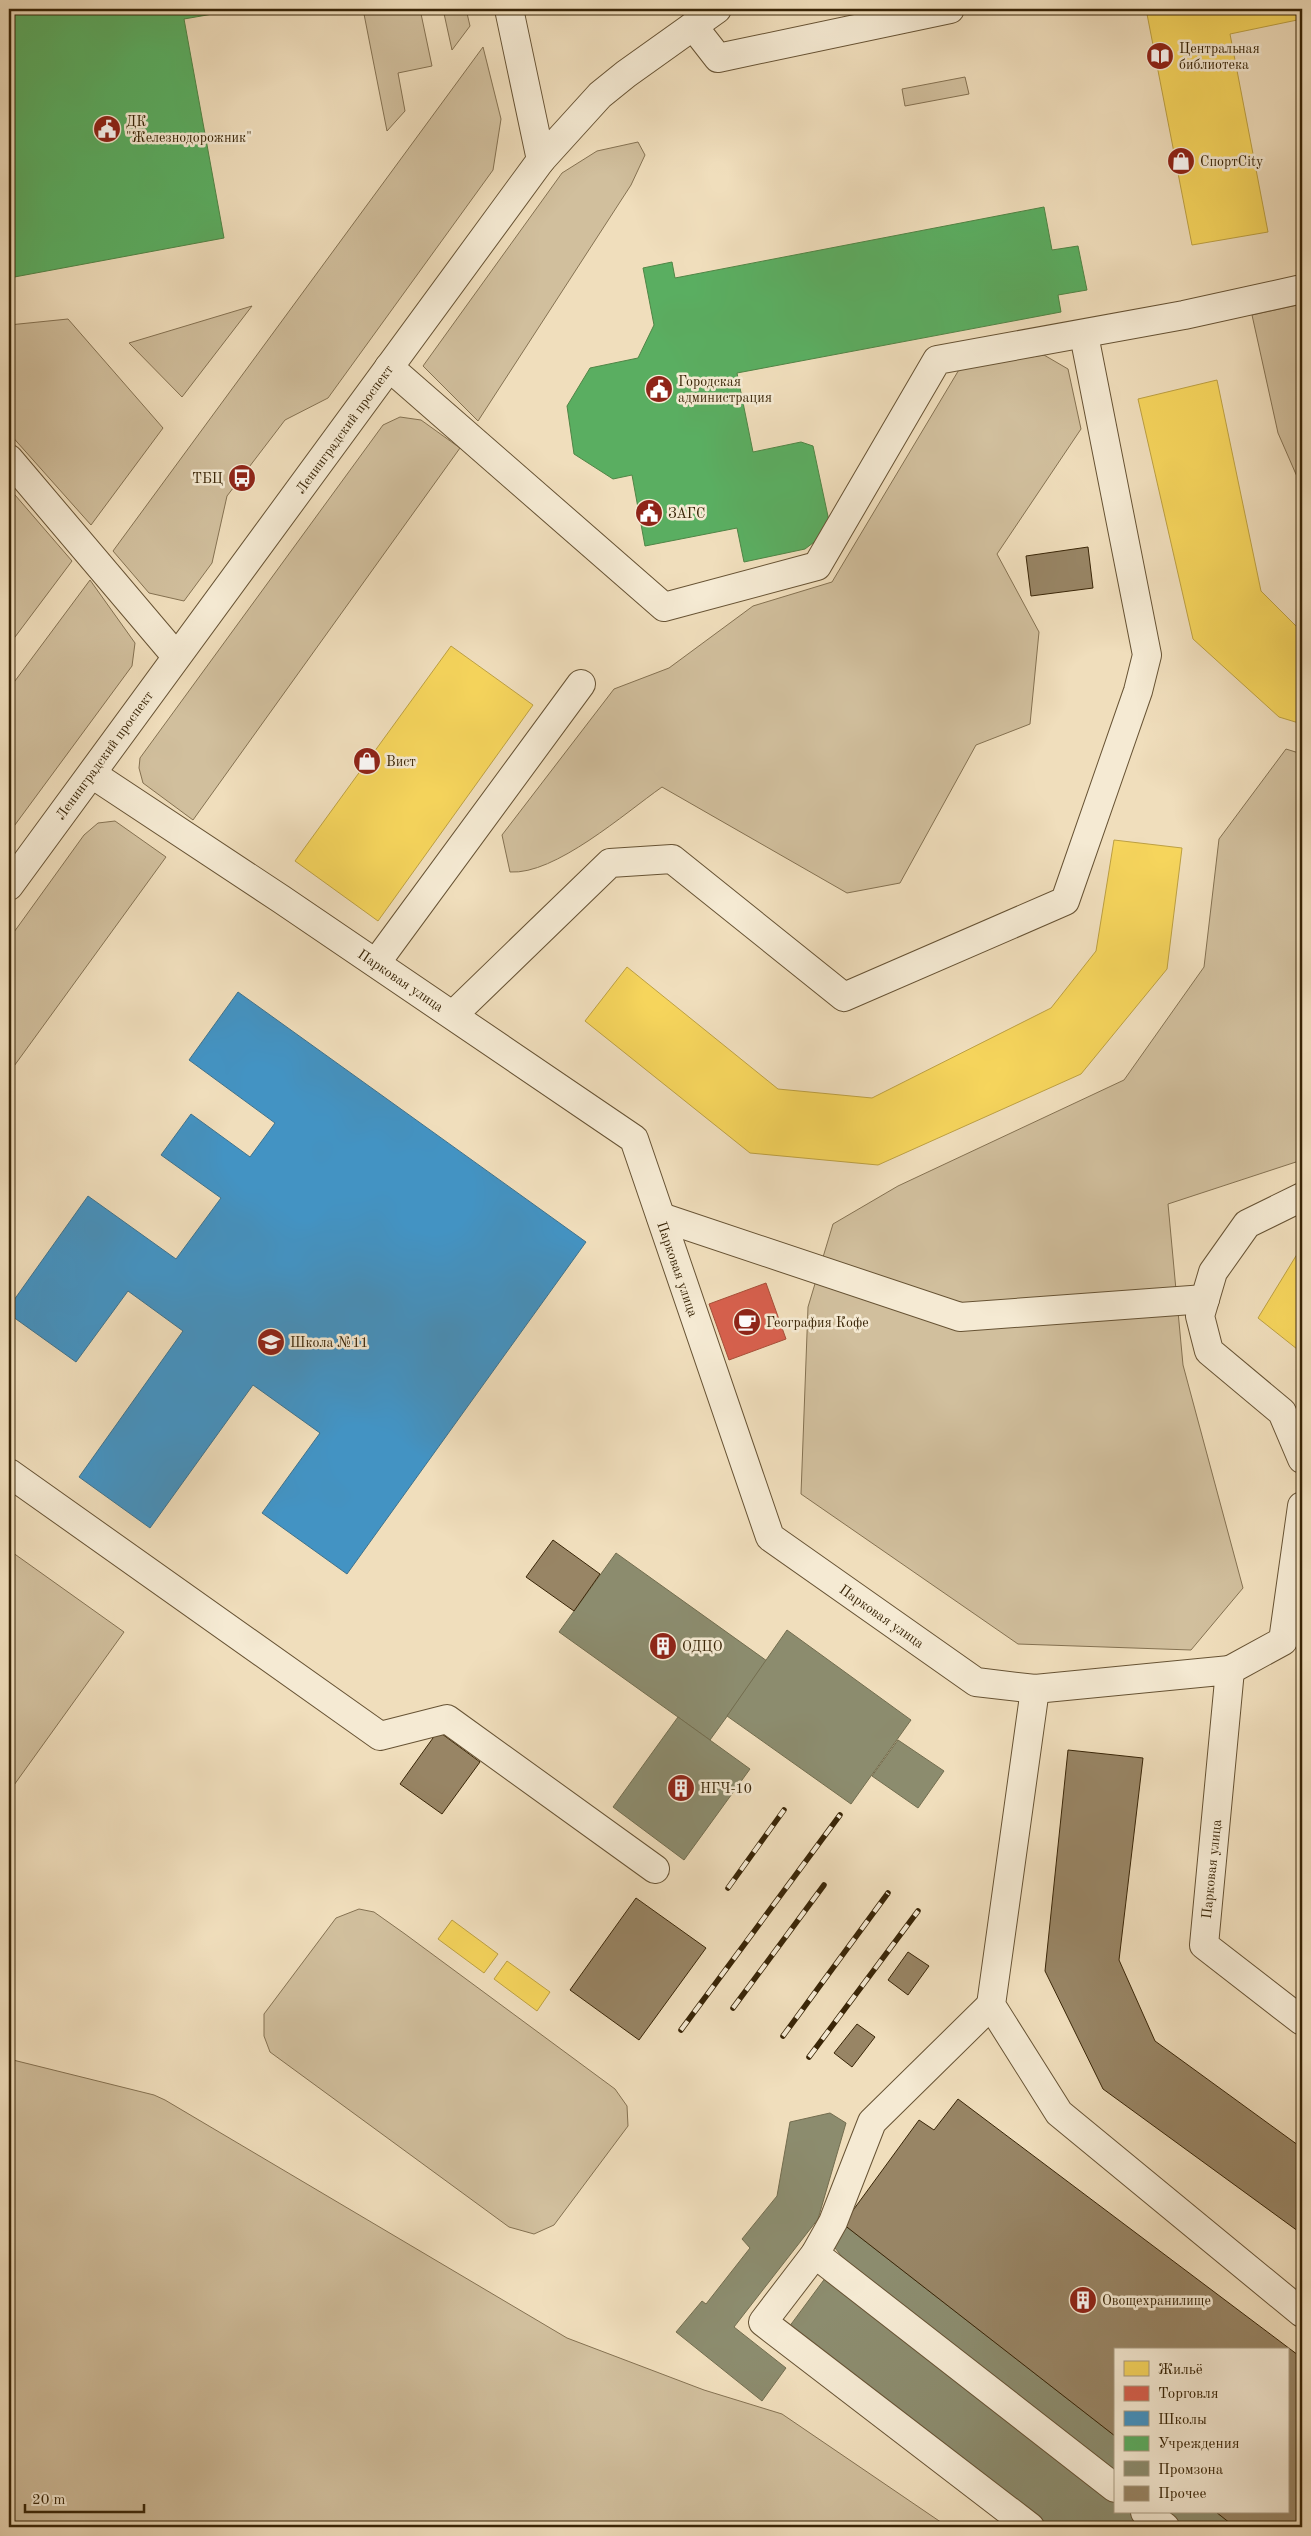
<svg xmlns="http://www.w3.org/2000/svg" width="1311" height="2536" viewBox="0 0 1311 2536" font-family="'Old Standard TT',serif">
<rect width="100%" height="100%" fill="#f0debc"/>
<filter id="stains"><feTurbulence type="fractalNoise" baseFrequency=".004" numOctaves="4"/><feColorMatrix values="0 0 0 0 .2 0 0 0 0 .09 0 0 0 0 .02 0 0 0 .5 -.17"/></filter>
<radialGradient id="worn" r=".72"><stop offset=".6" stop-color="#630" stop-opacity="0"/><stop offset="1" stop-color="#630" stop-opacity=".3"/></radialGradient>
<g fill="#d1bf9d" stroke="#857252">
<path d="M 363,9 L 420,9 L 432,66 L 398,73 L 405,111 L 387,131 Z"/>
<path d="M 443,9 L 466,9 L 470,26 L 452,50 Z"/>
<path d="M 483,47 L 501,119 L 493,170 L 328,398 L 285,420 L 227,496 L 212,563 L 184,601 L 149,593 L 113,551 Z"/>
<path d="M 965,77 L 969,94 L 905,106 L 902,89 Z"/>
<path d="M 638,142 L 645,155 L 631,185 L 478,421 L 423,366 L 562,173 L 597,151 Z"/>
<path d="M 1302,304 L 1302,488 L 1278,433 L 1252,315 Z"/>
<path d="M 252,306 L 182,397 L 129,343 Z"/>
<path d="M 68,319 L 163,428 L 91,525 L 9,433 L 9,325 Z"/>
<path d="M 1044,355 L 1068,369 L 1081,429 L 997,554 L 1039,632 L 1030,724 L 976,745 L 900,883 L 847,893 L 662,787 C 625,813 555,875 510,872 L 502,835 L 614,689 L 669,668 L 753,606 L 832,582 L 960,368 Z"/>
<path d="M 400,417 L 421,420 L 460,448 L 193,820 L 143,783 L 139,768 L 140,758 L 383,425 Z"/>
<path d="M 9,488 L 72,561 L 9,645 Z"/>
<path d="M 90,580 L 135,643 L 132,666 L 9,833 L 9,689 Z"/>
<path d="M 1286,749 L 1302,754 L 1302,1160 L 1168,1204 L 1183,1365 L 1243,1588 L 1191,1650 L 1018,1644 L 801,1494 L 808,1307 L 833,1224 L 898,1186 L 1124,1080 L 1204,967 L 1219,839 Z"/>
<path d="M 115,821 L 166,857 L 9,1073 L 9,939 L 84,835 L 98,823 Z"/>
<path d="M 9,1550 L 124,1632 L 9,1792 Z"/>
<path d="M 359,1909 L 374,1912 L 405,1934 L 615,2089 L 627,2106 L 628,2126 L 554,2225 L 534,2234 L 509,2227 L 270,2052 L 264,2036 L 264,2014 L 336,1918 Z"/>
<path d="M 9,2059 L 154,2095 L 165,2100 L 567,2338 L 704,2390 L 782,2414 L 948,2527 L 9,2527 Z"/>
</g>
<g fill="#f6d55c" stroke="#bda042">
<path d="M 1146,9 L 1302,9 L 1302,19 L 1230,34 L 1268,232 L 1192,245 Z"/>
<path d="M 1217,380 L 1261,591 L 1302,632 L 1302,724 L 1279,717 L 1193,639 L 1138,399 Z"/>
<path d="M 451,646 L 533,705 L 378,921 L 295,861 Z"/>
<path d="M 1114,840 L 1182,848 L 1167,969 L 1081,1074 L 878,1165 L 750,1153 L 585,1021 L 627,967 L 778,1089 L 872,1098 L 1051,1008 L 1096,951 Z"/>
<path d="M 1299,1251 L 1302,1253 L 1302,1353 L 1258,1318 Z"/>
<path d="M 452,1920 L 498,1954 L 484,1973 L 438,1939 Z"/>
<path d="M 507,1961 L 550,1992 L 537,2011 L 494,1979 Z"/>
</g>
<path fill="#d6604d" stroke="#a74e38" d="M 766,1283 L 786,1339 L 729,1360 L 709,1304 Z"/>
<path fill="#4393c3" stroke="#40728b" d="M 238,992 L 586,1242 L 347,1574 L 262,1513 L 320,1433 L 253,1385 L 150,1528 L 79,1477 L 183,1331 L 128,1291 L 76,1362 L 9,1314 L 9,1307 L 88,1196 L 176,1259 L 221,1198 L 161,1155 L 191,1114 L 250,1157 L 275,1123 L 189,1060 Z"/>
<g fill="#5aae61" stroke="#508546">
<path d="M 9,9 L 229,9 L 230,11 L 184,19 L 224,238 L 9,278 Z"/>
<path d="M 1044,207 L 1052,250 L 1078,246 L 1087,290 L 1058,295 L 1061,312 L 737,373 L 753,452 L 801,442 L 813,446 L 829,521 L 822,536 L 805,549 L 744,562 L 737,528 L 645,546 L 632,475 L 613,479 L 574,454 L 567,406 L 590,368 L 638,358 L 654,325 L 643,268 L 672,262 L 675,278 Z"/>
</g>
<g fill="#8c8c6e" stroke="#736d4f">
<path d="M 616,1553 L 767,1661 L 710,1740 L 559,1632 Z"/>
<path d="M 787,1630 L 911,1720 L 851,1804 L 727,1716 Z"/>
<path d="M 678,1717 L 750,1769 L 684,1860 L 613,1807 Z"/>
<path d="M 898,1740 L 944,1771 L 918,1808 L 872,1776 Z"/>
<path d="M 830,2113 L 846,2123 L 818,2219 L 734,2327 L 786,2368 L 762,2401 L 676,2332 L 702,2301 L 706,2304 L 750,2248 L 742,2239 L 777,2196 L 790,2122 Z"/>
<path d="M 843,2224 L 1115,2436 L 1115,2476 L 855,2273 L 835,2248 Z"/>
<path d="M 826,2277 L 1115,2501 L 1115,2512 L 1129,2512 L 1149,2527 L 1049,2527 L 962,2462 L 789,2327 Z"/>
<path d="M 1162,2512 L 1216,2512 L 1235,2527 L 1181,2527 Z"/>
</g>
<g fill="#988565" stroke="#392507">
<path d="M 1088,547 L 1093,588 L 1031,596 L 1026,556 Z"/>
<path d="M 553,1540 L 600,1574 L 574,1611 L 526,1577 Z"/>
<path d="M 438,1731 L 480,1762 L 442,1814 L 400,1784 Z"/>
<path d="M 1068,1750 L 1143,1758 L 1119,1960 L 1155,2041 L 1302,2148 L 1302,2234 L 1103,2089 L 1045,1971 Z"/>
<path d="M 636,1898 L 706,1948 L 639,2040 L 570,1990 Z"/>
<path d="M 908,1952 L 929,1966 L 908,1995 L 888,1980 Z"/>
<path d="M 857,2024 L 875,2037 L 852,2067 L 834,2053 Z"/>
<path d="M 958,2099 L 1302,2358 L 1302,2527 L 1235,2527 L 1216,2512 L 1287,2512 L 1287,2350 L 1115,2350 L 1115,2436 L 843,2224 L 919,2120 L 934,2130 Z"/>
</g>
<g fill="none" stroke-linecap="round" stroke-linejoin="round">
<g stroke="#675334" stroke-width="30">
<g id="minor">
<path d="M 509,9 L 541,160"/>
<path d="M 693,26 L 718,58 L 950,9"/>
<path d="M 389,367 L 664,607 L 817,566 L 937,360 L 1184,315 L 1302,289"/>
<path d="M 9,459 L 176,656"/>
<path d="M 92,774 L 281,899 L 634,1139 L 770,1537 L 976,1682 L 1035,1689 L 1230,1670 L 1204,1945 L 1302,2021"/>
<path d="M 9,886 L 541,160 L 600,95 L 626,74 L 717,9"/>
<path d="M 376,963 L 581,684"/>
<path d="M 453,1015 L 610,863 L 672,859 L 844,997 L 1065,901 L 1138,691 L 1147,655 L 1084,335"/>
<path d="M 1302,1197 L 1247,1224 L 1213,1272 L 1200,1316 L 1209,1351 L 1282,1412 L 1302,1459"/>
<path d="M 661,1217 L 960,1317 L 1205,1299"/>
<path d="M 9,1473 L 380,1736 L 447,1719 L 655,1869"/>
<path d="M 1230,1670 L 1283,1641 L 1302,1506"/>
<path d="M 1035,1689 L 991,2005 L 1059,2113 L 1302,2313"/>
<path d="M 991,2005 L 872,2122 L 833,2222 L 815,2254 L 763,2322 L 1030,2527"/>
<path d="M 815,2254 L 1115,2488"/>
<path d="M 1145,2512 L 1165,2527"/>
</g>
</g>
<use href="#minor" stroke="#f5ead3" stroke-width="28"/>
<g stroke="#392507" stroke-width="5.5">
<g id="rail">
<path d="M 728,1888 L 784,1810"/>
<path d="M 733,2008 L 824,1885"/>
<path d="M 681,2030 L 840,1815"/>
<path d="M 783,2036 L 888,1893"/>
<path d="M 809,2057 L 918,1911"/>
</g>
</g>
<use href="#rail" stroke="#f5ead3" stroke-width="4" stroke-dasharray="11" stroke-linecap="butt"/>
</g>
<defs>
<g id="library-disc" transform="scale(1.4375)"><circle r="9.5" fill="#8f2418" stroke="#f5ead3"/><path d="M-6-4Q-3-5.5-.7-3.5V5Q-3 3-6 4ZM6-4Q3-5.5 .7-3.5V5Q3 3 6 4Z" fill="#fff"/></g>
<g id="civic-disc" transform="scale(1.4375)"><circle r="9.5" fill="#8f2418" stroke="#f5ead3"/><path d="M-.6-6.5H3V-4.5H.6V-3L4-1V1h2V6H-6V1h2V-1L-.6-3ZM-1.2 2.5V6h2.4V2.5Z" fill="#fff"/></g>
<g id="shop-disc" transform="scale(1.4375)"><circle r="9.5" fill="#8f2418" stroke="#f5ead3"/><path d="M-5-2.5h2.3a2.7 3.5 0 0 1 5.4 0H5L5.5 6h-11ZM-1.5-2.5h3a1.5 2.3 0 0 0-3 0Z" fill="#fff"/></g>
<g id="bus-disc" transform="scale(1.4375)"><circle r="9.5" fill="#8f2418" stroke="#f5ead3"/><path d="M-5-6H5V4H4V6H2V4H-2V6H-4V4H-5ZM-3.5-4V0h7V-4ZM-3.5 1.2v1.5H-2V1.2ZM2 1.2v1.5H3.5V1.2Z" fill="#fff"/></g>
<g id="cafe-disc" transform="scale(1.4375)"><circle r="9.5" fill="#8f2418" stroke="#f5ead3"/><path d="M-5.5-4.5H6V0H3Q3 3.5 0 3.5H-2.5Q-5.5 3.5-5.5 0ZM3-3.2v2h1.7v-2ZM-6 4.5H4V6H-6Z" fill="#fff"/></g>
<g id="school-disc" transform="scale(1.4375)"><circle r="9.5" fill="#8f2418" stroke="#f5ead3"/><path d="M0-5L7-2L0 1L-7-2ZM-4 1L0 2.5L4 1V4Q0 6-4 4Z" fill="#fff"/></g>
<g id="building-disc" transform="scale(1.4375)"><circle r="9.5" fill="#8f2418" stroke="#f5ead3"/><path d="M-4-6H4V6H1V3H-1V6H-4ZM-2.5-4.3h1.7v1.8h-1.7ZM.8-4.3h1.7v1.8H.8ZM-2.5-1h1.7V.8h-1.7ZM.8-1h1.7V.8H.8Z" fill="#fff"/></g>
</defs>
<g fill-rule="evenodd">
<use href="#library-disc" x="1160" y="56"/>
<use href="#civic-disc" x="107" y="129"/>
<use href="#shop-disc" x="1181" y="161"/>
<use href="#civic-disc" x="659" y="389"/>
<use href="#bus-disc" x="242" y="478"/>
<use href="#civic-disc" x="649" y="513"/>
<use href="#shop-disc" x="367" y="761"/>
<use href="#cafe-disc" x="747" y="1322"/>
<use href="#school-disc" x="271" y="1342"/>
<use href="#building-disc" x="663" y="1646"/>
<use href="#building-disc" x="681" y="1788"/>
<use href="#building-disc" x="1083" y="2300"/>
</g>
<g text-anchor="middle" stroke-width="5" stroke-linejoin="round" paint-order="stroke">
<g font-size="14" fill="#392507" stroke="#f5ead3" text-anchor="start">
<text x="1179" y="53">Центральная<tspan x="1179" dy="16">библиотека</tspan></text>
<text x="126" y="126">ДК<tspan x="126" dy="16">"Железнодорожник"</tspan></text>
<text x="1200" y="166">СпортCity</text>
<text x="678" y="386">Городская<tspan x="678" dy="16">администрация</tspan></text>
<text x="223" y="483" text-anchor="end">ТБЦ</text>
<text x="668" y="518">ЗАГС</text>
<text x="386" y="766">Вист</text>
<text x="766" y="1327">География Кофе</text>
<text x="290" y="1347">Школа №11</text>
<text x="682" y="1651">ОДЦО</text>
<text x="700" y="1793">НГЧ-10</text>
<text x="1102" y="2305">Овощехранилище</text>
</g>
<g font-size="14" fill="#392507" stroke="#f5ead3">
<text transform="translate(344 429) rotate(-54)" y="5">Ленинградский проспект</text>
<text transform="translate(104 755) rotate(-54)" y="5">Ленинградский проспект</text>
<text transform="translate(401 980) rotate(34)" y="5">Парковая улица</text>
<text transform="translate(678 1269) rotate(71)" y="5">Парковая улица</text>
<text transform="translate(882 1616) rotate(35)" y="5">Парковая улица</text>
<text transform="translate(1211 1869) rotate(-84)" y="5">Парковая улица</text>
</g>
</g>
<rect width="1311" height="2536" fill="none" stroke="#f0debc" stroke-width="30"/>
<rect x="10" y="10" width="1291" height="2516" fill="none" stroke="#392507" stroke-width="2.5"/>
<rect x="15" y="15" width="1281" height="2506" fill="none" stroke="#392507"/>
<rect x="1114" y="2348" width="175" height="165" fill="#f5ead3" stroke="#aa9b81"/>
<rect x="1124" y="2361" width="25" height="15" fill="#f6d55c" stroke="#aa9b81"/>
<text x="1158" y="2374" font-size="15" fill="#392507">Жильё</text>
<rect x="1124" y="2386" width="25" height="15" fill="#d6604d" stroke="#aa9b81"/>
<text x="1158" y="2398" font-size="15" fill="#392507">Торговля</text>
<rect x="1124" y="2411" width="25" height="15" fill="#4393c3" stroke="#aa9b81"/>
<text x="1158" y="2424" font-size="15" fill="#392507">Школы</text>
<rect x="1124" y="2436" width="25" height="15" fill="#5aae61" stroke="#aa9b81"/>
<text x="1158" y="2448" font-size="15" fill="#392507">Учреждения</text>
<rect x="1124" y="2461" width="25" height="15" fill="#8c8c6e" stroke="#aa9b81"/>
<text x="1158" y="2474" font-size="15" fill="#392507">Промзона</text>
<rect x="1124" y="2486" width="25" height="15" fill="#988565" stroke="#aa9b81"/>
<text x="1158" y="2498" font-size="15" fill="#392507">Прочее</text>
<path d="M25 2504v8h119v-8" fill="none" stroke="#392507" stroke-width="2.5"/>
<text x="32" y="2504" font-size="15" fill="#392507" stroke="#f5ead3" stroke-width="4" paint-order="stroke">20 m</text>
<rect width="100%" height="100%" filter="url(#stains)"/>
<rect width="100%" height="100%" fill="url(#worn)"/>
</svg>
